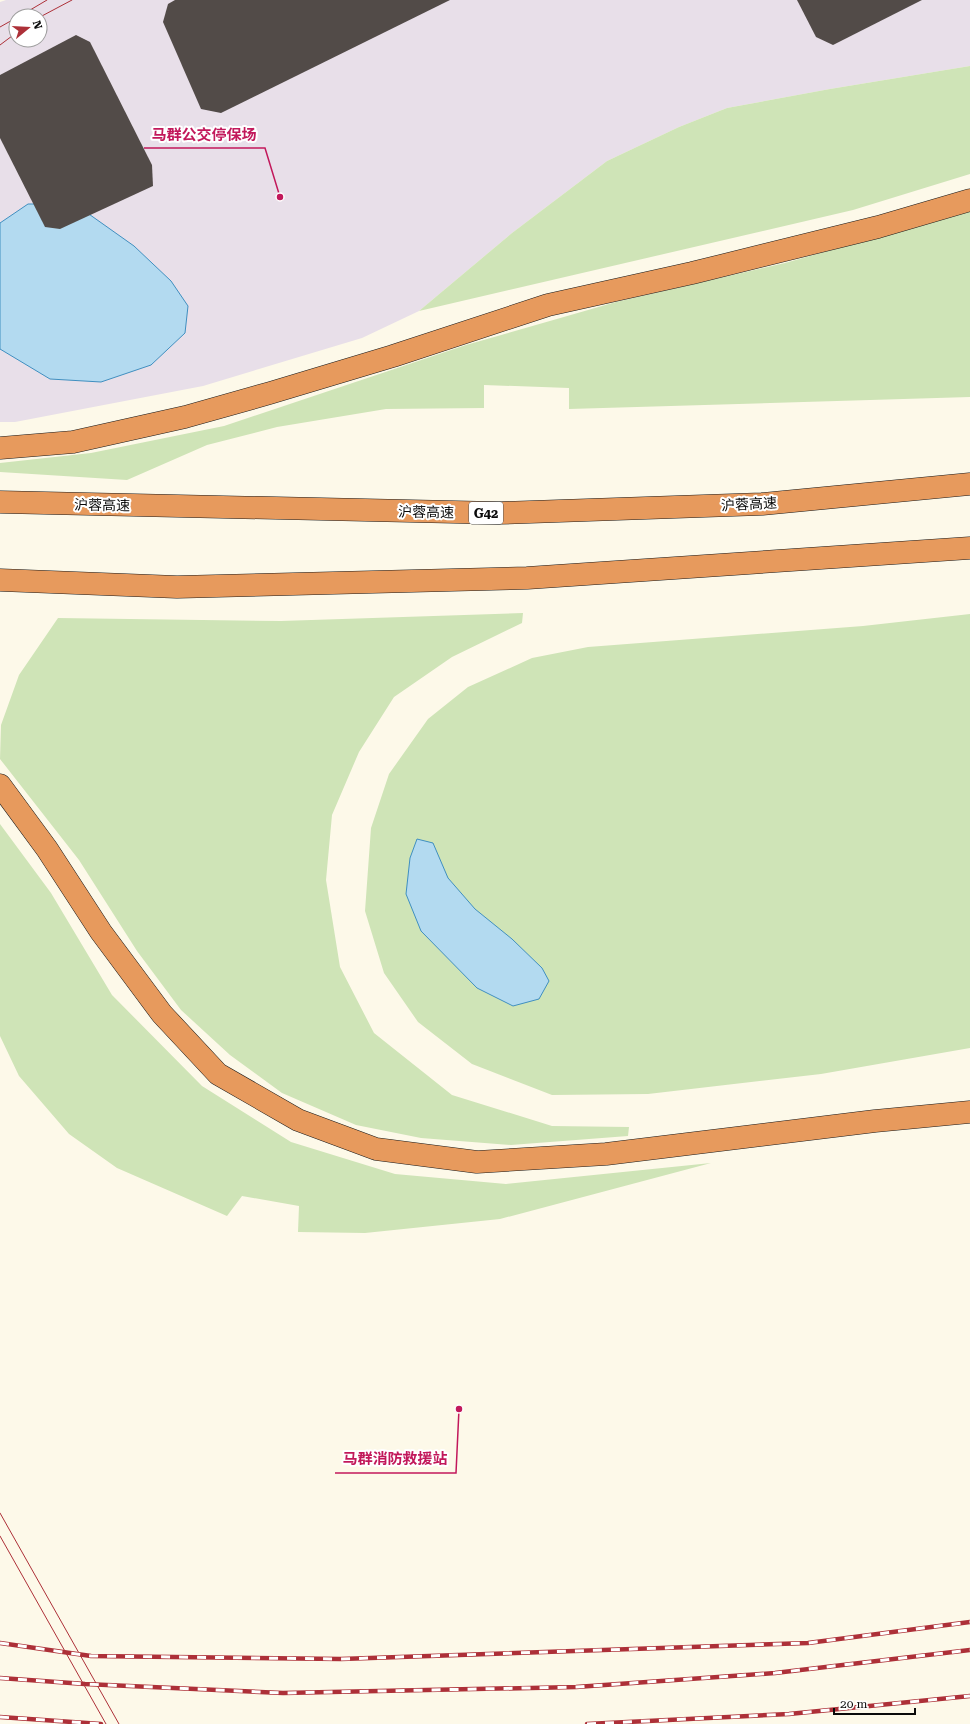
<svg xmlns="http://www.w3.org/2000/svg" width="970" height="1724" viewBox="0 0 970 1724" font-family="'Roboto Serif','Noto Sans SC',serif">
<rect width="100%" height="100%" fill="#fdf9e9"/>
<path fill="#e8dfe9" fill-rule="evenodd" d="M 6,0 L 970,0 L 970,66 L 830,89 L 727,108 L 679,127 L 607,161 L 512,233 L 419,311 L 362,338 L 203,386 L 15,422 L 0,422 L 0,2 ZM 16,16 L 40,16 L 40,40 L 16,40 Z"/>
<g fill="#cfe4b7">
<path d="M 970,66 L 970,174 L 853,210 L 419,311 L 512,233 L 607,161 L 679,127 L 727,108 L 830,89 Z"/>
<path d="M 970,211 L 970,397 L 569,409 L 569,388 L 484,385 L 484,408 L 386,409 L 277,427 L 207,445 L 127,480 L 0,472 L 0,463 L 91,453 L 224,426 L 466,345 L 616,302 L 785,263 Z"/>
<path d="M 523,613 L 522,623 L 452,657 L 394,697 L 359,752 L 332,815 L 326,880 L 340,967 L 374,1033 L 452,1095 L 552,1126 L 629,1127 L 628,1136 L 511,1145 L 421,1138 L 356,1125 L 282,1093 L 230,1055 L 181,1010 L 137,951 L 79,860 L 0,759 L 1,725 L 19,675 L 58,618 L 281,621 Z"/>
<path d="M 970,614 L 970,1048 L 821,1074 L 648,1094 L 552,1095 L 472,1064 L 418,1022 L 384,973 L 365,911 L 371,828 L 389,774 L 428,719 L 468,687 L 532,658 L 588,647 L 863,626 Z"/>
<path d="M 0,824 L 51,893 L 112,995 L 202,1086 L 291,1142 L 395,1174 L 506,1184 L 711,1163 L 500,1219 L 365,1233 L 298,1232 L 299,1206 L 242,1196 L 227,1216 L 117,1168 L 69,1134 L 19,1076 L 0,1036 Z"/>
</g>
<g fill="#b3daf0" stroke="#408fc0">
<path d="M 28,204 L 59,204 L 86,212 L 134,246 L 171,281 L 188,306 L 185,333 L 151,365 L 101,382 L 50,379 L 0,349 L 0,223 Z"/>
<path d="M 417,839 L 433,843 L 448,878 L 475,909 L 512,939 L 542,968 L 549,981 L 539,999 L 513,1006 L 477,988 L 421,931 L 406,894 L 410,858 Z"/>
</g>
<g fill="#524b48">
<path d="M 175,0 L 450,0 L 221,113 L 201,109 L 163,22 L 168,4 Z"/>
<path d="M 797,0 L 922,0 L 833,45 L 816,37 Z"/>
<path d="M 76,35 L 90,42 L 152,165 L 153,186 L 60,229 L 45,227 L 0,138 L 0,75 Z"/>
</g>
<g fill="none" stroke-linecap="round" stroke-linejoin="round">
<g stroke="#1b1b1b" stroke-width="23">
<g id="highway">
<path d="M 0,448 L 73,442 L 185,417 L 270,393 L 393,356 L 548,305 L 692,273 L 878,227 L 970,200"/>
<path d="M 0,502 L 499,513 L 762,504 L 970,484"/>
<path d="M 0,580 L 177,587 L 527,578 L 970,548"/>
<path d="M 0,785 L 47,849 L 101,932 L 162,1014 L 218,1074 L 298,1120 L 376,1149 L 477,1162 L 606,1154 L 875,1121 L 970,1112"/>
</g>
</g>
<use href="#highway" stroke="#e79a5d" stroke-width="22"/>
<g stroke="#ad3038" stroke-width="1">
<path d="M 20,16 L 47,0"/>
<path d="M 40,17 L 72,0"/>
<path d="M 0,27 L 16,18"/>
<path d="M 0,45 L 16,33"/>
<path d="M 0,1513 L 119,1724"/>
<path d="M 0,1536 L 106,1724"/>
</g>
<g stroke="#ad3038" stroke-width="4.5">
<g id="rail">
<path d="M 0,1643 L 91,1656 L 341,1659 L 808,1643 L 970,1622"/>
<path d="M 0,1678 L 85,1684 L 283,1693 L 576,1687 L 775,1673 L 970,1650"/>
<path d="M 0,1717 L 101,1724"/>
<path d="M 587,1724 L 789,1714 L 970,1696"/>
</g>
</g>
<use href="#rail" stroke="#fff" stroke-width="3" stroke-dasharray="9" stroke-linecap="butt"/>
</g>
<g text-anchor="middle" stroke-width="4" stroke-linejoin="round" paint-order="stroke">
<rect fill="#fff" stroke="#545454" stroke-width="1" x="469" y="502" width="34" height="22" rx="3"/>
<g font-size="13" font-weight="bold" fill="#0a0a0a">
<text x="486" y="518">G42</text>
</g>
<g font-size="14" fill="#0a0a0a" stroke="#fff">
<text transform="translate(749 504) rotate(-3)" y="5">沪蓉高速</text>
<text transform="translate(102 505) rotate(1)" y="5">沪蓉高速</text>
<text transform="translate(426 512) rotate(1)" y="5">沪蓉高速</text>
</g>
</g>
<path fill="none" stroke="#c2185b" stroke-width="1.5" d="M280 197L265 148H144M459 1409L456 1473H335"/>
<g fill="#c2185b" stroke="#fff" stroke-width="1.5">
<circle cx="280" cy="197" r="4"/>
<circle cx="459" cy="1409" r="4"/>
</g>
<g font-size="15" text-anchor="middle" font-weight="bold" fill="#c2185b" stroke="#fff" stroke-width="4" stroke-linejoin="round" paint-order="stroke">
<text x="204" y="140">马群公交停保场</text>
<text x="395" y="1464">马群消防救援站</text>
</g>
<g transform="translate(28 28) rotate(72)"><circle r="19" fill="#ffffff" stroke="#9d9d9d"/>
<path d="M0-3L7 15L0 10L-7 15Z" fill="#ad3038"/>
<text y="-6" font-size="11" font-weight="bold" text-anchor="middle" fill="#0a0a0a">N</text>
</g>
<path d="M834 1708v6h81v-6" fill="none" stroke="#0a0a0a" stroke-width="2"/>
<text x="840" y="1708" font-size="12" fill="#0a0a0a" stroke="#ffffff" stroke-width="3" paint-order="stroke">20 m</text>
</svg>
